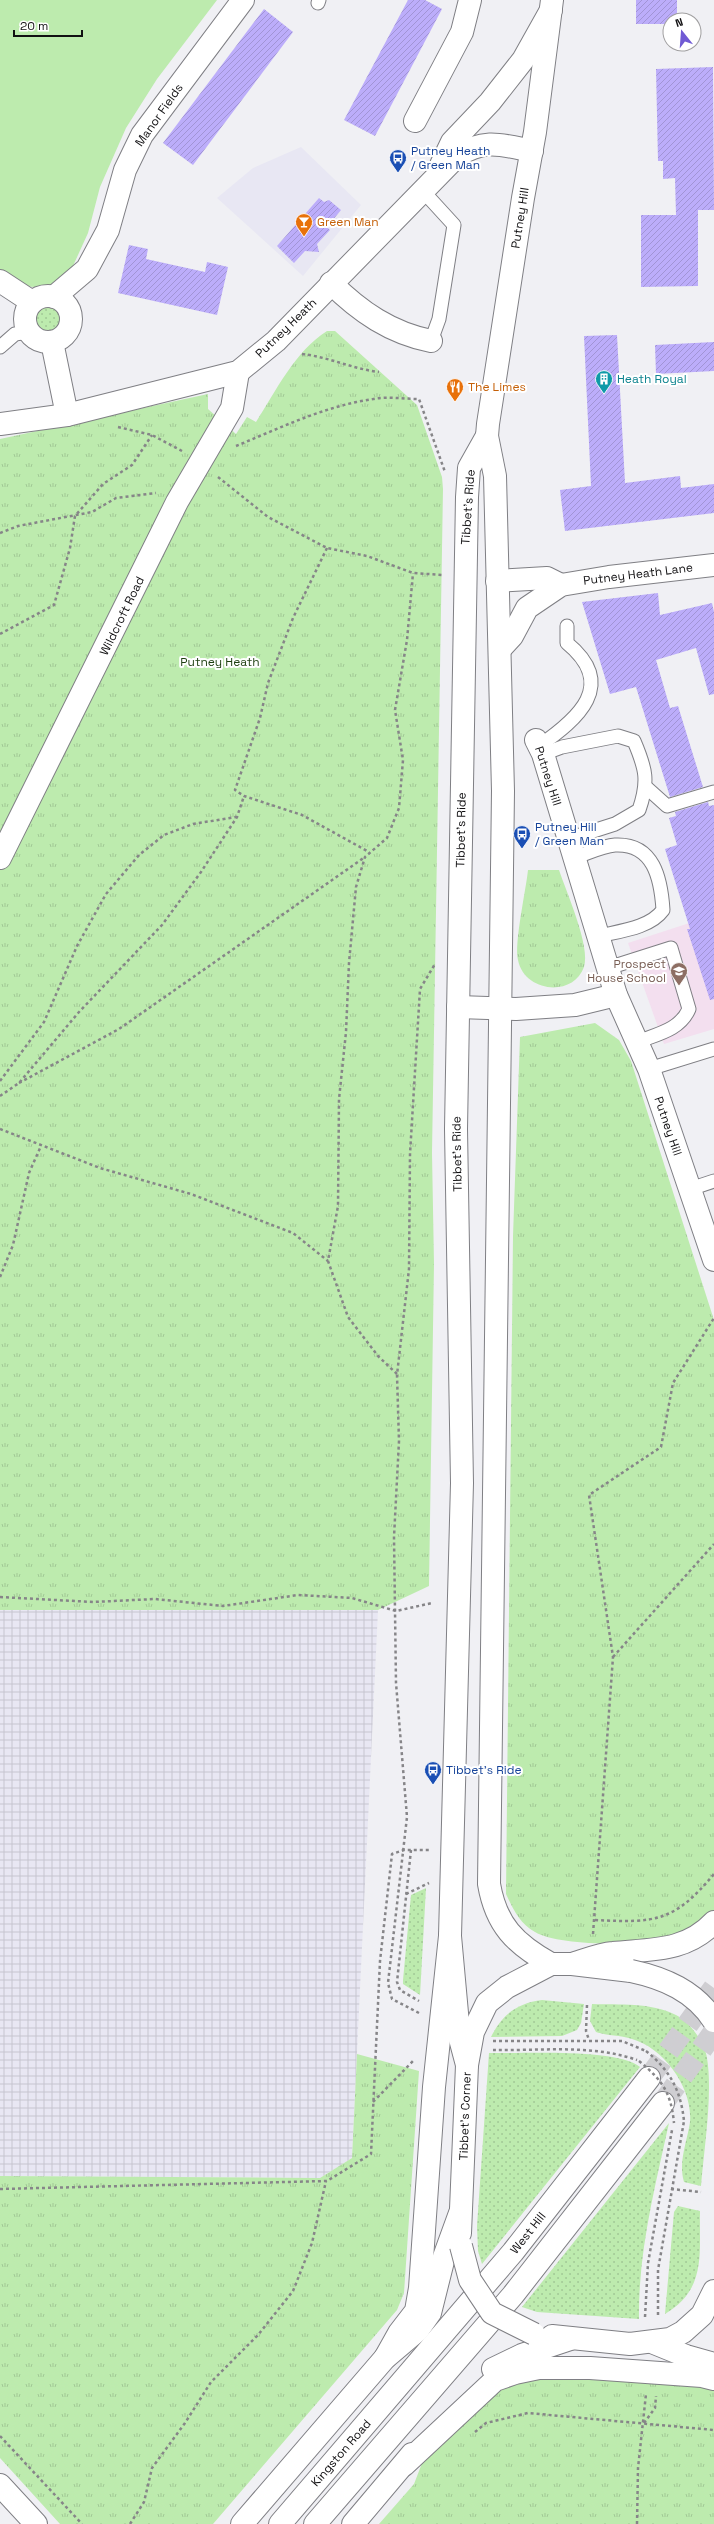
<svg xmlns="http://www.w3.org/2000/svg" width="714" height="2524" viewBox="0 0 714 2524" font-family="'Space Grotesk',sans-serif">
<defs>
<pattern id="industrial-grid" width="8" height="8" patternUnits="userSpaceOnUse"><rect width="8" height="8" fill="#e8e7f3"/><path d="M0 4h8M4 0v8" fill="none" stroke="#c6c5cf"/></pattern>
<pattern id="park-tufts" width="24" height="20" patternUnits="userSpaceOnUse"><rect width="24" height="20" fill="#bdebae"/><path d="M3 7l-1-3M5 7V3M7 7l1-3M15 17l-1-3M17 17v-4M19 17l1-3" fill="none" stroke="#a1c895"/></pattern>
<pattern id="garden-dots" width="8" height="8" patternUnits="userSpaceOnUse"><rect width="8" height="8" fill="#bdebae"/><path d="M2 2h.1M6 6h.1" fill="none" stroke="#a1c895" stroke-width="1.8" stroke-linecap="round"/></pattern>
<pattern id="building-hatch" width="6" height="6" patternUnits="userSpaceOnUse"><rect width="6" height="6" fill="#bcadfa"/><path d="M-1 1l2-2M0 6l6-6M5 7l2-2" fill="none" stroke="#a194d5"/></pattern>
</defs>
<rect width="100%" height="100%" fill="#f0f0f4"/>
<path fill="#e8e7f3" d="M 301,147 L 361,205 L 303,276 L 217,198 L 253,168 Z"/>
<path fill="url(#industrial-grid)" d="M 0,1610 L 378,1610 L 352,2158 L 320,2178 L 0,2176 Z"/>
<path fill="#f3dfef" d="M 714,915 L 714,1029 L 664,1044 L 628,943 Z"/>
<path fill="#bdebae" d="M 0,0 L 217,0 L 157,79 L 126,128 L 100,187 L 88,233 L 73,266 L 48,288 L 21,286 L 0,269 Z"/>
<g fill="url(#park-tufts)">
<path d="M 327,331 L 335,331 L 417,405 L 442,477 L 443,489 L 432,1153 L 434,1264 L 429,1586 L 378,1610 L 0,1610 L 0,439 L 208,394 L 208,409 L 236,434 L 247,417 L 256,422 C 276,391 295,351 327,331 Z"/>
<path d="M 528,870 L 559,870 C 566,891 591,947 584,967 C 573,998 524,992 518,960 C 514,943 526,890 528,870 Z"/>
<path d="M 595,1023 L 619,1040 L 631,1061 L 714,1320 L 714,1911 C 703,1921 691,1932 677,1937 C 650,1946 559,1947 535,1932 C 520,1924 513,1909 506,1894 L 513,1236 L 520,1037 Z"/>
<path d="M 357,2054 L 419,2071 L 404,2293 L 397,2310 L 213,2524 L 60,2524 L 0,2458 L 0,2176 L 320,2178 L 352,2158 Z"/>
<path d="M 541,2374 L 714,2387 L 714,2524 L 379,2524 L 414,2484 L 424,2458 L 496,2388 Z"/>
</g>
<g fill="url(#garden-dots)">
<circle cx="47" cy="320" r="14"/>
<path d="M 426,1888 L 420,1995 L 403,1984 L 403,1980 L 411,1895 Z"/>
<path d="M 542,2000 L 584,2004 L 581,2023 L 577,2030 L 562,2036 L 491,2037 C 502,2014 518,2003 542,2000 Z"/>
<path d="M 592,2004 C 620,2005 650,2002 676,2015 C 690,2022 705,2043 707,2058 C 713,2094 704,2149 701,2186 L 684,2182 C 678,2162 687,2142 690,2122 C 693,2088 664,2048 632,2039 C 620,2035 608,2036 596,2032 L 590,2021 Z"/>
<path d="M 489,2053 C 522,2054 617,2048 640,2067 L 482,2264 L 478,2251 L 477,2226 Z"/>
<path d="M 669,2123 C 655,2187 638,2252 639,2319 L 537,2312 L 522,2307 Z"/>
<path d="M 678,2206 L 700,2211 C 699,2254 707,2289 665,2314 L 674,2212 Z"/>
</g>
<g fill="url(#building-hatch)">
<path d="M 408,0 L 425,0 L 442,9 L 375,136 L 344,120 Z"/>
<path d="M 636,0 L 677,0 L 677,20 L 670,20 L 670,24 L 636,24 Z"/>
<path d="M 264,9 L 293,32 L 193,165 L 163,143 Z"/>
<path d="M 713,67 L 714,210 L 698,210 L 698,286 L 641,287 L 641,215 L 676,215 L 675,178 L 663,179 L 663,161 L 658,161 L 656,69 Z"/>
<path d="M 319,198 L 324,202 L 329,200 L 341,210 L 327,227 L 330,230 L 317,244 L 319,252 L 305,251 L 294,263 L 277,246 Z"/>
<path d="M 129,245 L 148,249 L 146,259 L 205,272 L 207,262 L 228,267 L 217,315 L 118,293 Z"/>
<path d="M 617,335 L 625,483 L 680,476 L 681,488 L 714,484 L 714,513 L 565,531 L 560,490 L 591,486 L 584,336 Z"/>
<path d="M 714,342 L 714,371 L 656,374 L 655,345 Z"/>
<path d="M 658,593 L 660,615 L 712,603 L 714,612 L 714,694 L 709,695 L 696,648 L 656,660 L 670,708 L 678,706 L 703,787 L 670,797 L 636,687 L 610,694 L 582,602 Z"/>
<path d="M 708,802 L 709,806 L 714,805 L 714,999 L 710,1000 L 687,929 L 690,929 L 665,849 L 677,845 L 669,818 L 676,816 L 675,812 Z"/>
</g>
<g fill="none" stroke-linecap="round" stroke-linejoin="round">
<g stroke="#cfced2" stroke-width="22" stroke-dasharray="22 11" stroke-linecap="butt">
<path d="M 649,2078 L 714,1988"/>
<path d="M 663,2103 L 714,2032"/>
</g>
<g stroke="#7f7f84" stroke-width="15">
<g id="lane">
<path d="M 318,3 L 319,0"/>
<path d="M 422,190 L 454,225 L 439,319 L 431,341"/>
<path d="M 0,347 L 15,334 L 29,332"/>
<path d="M 539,746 C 578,719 618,685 567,643 L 567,626"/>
<path d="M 543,754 L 562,747 L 618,736 L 634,741 C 646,769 649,781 639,810 L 615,824 L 568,839"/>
<path d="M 647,788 L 667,806 L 714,792"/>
<path d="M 573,858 C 586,854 602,846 615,845 C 654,843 661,879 663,910 C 650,928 620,931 599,936"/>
<path d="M 608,968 L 671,948 L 689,1009 C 680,1030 657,1034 637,1042"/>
<path d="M 649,1069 L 714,1049"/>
<path d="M 690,1189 L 714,1181"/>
</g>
</g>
<g stroke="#7f7f84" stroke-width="24">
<g id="street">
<path d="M 415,121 L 462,32 L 470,0"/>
<path d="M 0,281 L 32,302"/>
<path d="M 331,283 C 360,312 391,333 431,341"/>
<circle cx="48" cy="319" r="23"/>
<path d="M 54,297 L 87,269 L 108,230 L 125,170 L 142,135 L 243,0"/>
<path d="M 52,342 L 67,415"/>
<path d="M 497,581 L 547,578 L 561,585"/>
<path d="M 500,649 L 512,636 L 527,608 L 561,585 L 609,577 L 714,565"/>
<path d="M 536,740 L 543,754 L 616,995 L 649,1069 L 714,1260"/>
<path d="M 0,858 L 177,502 L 232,408 L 238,372"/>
<path d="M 458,1007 L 516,1009 L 575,1005 L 616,995"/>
<path d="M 0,2485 L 36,2524"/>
</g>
</g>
<g stroke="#7f7f84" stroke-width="24">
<g id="secondary">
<path d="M 441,165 L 452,142 L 490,102 L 523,60 L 551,10"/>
<path d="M 0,424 L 67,415 L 238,372 L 276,341 L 457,156 C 485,138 502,145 532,151"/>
</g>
</g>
<g stroke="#7f7f84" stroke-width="24">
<g id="primary">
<path d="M 551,1964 C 515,1944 496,1925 489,1884 L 503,791 L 495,476 L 487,436 L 488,424 L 523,198 L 535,132 L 552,0"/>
<path d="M 467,2065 L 459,2035 L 450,1936 L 462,1483 L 456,1129 L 467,497 L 469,468 L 487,436"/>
<path d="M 460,2233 L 467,2065 L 473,2032 L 487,2003 L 507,1987 L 551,1964 L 572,1964 L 631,1971"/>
<path d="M 552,2336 L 630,2344 L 670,2339 L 683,2332 L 702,2315 L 714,2291"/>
<path d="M 654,2343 L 686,2356 L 714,2364"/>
</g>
</g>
<g stroke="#7f7f84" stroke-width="24">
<g id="highway">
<path d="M 572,1964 C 585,1960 600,1954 613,1953 C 651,1949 686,1952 714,1922"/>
<path d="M 385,2358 L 399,2333 L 416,2311 L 420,2288 L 434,2087 L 450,1936"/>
<path d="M 493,2369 L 522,2355 L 570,2339"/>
<path d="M 404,2465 L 495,2380 L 515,2373 L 539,2368 L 590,2368 L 702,2376 L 714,2379"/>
<path d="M 242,2524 L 385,2358 L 418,2330 L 430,2313 L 444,2257 L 460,2213"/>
<path d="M 280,2524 L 513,2252 L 649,2078"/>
<path d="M 315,2524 L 513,2295 L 663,2103"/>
<path d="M 353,2524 L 412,2454"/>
</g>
</g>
<g stroke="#868588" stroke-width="2.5" stroke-dasharray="3 3" stroke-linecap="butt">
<path d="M 302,354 C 329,357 353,369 379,372"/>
<path d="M 118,427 L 152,435 L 182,451"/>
<path d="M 236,446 C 280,428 325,406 373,399 C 388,396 403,399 419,399 L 445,472"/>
<path d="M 218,477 L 268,517 L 327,548 L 367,556 L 413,573 L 443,575"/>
<path d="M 0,533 L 18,526 L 92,512 L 116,498 L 156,493"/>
<path d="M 327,548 L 293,618 L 268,683 L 260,718 L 235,790 L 244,796 L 302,815 L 369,852"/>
<path d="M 0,634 L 54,605 L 70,548 L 75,516 L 103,484 L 132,465 L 152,435"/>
<path d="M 0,1081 L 44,1022 L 77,946 L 106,894 L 139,855 L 164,835 L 193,824 L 236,817"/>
<path d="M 19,1083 L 119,1029 L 365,857"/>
<path d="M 0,1096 L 19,1083 L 79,1012 L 162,925 L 201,872 L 237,817 L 244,796"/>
<path d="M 0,1129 L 100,1168 L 191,1194 L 293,1233 L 328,1261"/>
<path d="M 0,1277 L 13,1245 L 29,1173 L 41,1146"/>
<path d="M 397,1374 L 378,1356 L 348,1317 L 328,1261 L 338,1206 L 339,1099 L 346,1032 L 349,963 L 356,887 L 365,857 L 387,838 L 399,808 L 403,760 L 395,710 L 407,640 L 413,573"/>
<path d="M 0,1597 L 93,1602 L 155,1599 L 223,1606 L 298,1595 L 352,1598 L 396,1611 L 432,1603"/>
<path d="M 613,1657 L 714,1544"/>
<path d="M 411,1850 L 397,1982 L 400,1990 L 419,2001"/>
<path d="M 406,1894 L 429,1883"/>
<path d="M 595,1920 C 656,1923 674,1922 714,1874"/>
<path d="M 593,1934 L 613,1657 L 589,1495 L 661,1447 L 673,1383 L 714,1318"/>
<path d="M 587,2005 L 586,2031 L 589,2040"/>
<path d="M 419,2013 L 392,1999 L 388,1983 L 407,1817 L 396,1683 L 394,1537 L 399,1441 L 397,1375 L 409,1269 L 410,1154 L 420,989 L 435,964"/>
<path d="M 493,2041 L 622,2041 L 646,2051"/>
<path d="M 493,2050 C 539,2051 592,2044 637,2060"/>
<path d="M 373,2102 L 414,2060"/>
<path d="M 0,2189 L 327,2181 L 371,2154 L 380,1961 L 392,1854 L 404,1850 L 430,1850"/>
<path d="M 671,2189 L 701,2192"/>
<path d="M 658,2315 L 658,2270 L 684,2121"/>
<path d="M 645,2317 L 648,2263 L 672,2130"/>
<path d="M 644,2423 L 655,2408 L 656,2396"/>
<path d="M 475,2432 L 486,2423 L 528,2413 L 714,2430"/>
<path d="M 0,2436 L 82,2524"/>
<path d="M 130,2524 L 144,2502 L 152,2468 L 185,2423 L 211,2382 L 258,2335 L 293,2291 L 312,2243 L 326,2181"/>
<path d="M 637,2524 L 638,2468 L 646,2394"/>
</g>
<use href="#lane" stroke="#fff" stroke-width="13"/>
<use href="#street" stroke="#fff" stroke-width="22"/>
<use href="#secondary" stroke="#fff" stroke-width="22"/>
<use href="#primary" stroke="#fff" stroke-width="22"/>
<use href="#highway" stroke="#fff" stroke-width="22"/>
<g stroke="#7f7f84" stroke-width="24" stroke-linecap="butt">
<g id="primary-bridge">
<path d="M 631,1971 C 664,1978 695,1991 714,2021"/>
<path d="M 461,2246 L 470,2280 L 492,2313 L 534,2334"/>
</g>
</g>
<g stroke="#868588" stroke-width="2.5" stroke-dasharray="3 3" stroke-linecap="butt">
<path d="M 646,2051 C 670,2070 681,2091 684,2121"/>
<path d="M 639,2061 C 662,2080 671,2092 674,2123"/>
</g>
<use href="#primary-bridge" stroke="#fff" stroke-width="22"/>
</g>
<defs>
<g id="bus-pin" transform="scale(0.9)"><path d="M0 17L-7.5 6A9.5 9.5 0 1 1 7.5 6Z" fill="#1a4fb4" stroke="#fff"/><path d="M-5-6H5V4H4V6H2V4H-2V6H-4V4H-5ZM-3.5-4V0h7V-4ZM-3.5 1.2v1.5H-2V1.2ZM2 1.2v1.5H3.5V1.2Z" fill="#fff"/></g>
<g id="bar-pin" transform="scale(0.9)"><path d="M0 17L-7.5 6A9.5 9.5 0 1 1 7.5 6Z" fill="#e8710a" stroke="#fff"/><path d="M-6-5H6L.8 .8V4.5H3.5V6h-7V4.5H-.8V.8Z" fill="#fff"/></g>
<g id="building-pin" transform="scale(0.9)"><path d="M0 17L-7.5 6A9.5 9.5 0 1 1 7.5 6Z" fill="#0f9aa8" stroke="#fff"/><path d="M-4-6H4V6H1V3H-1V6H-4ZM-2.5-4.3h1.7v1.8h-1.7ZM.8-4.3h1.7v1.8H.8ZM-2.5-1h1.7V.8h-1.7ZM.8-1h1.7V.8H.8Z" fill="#fff"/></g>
<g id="restaurant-pin" transform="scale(0.9)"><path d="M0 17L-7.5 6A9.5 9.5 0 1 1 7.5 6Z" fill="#e8710a" stroke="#fff"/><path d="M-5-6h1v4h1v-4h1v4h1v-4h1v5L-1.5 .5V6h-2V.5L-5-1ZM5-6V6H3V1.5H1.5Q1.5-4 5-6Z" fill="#fff"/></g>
<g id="school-pin" transform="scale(0.9)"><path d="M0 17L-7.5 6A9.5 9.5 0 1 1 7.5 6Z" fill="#8d6e63" stroke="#fff"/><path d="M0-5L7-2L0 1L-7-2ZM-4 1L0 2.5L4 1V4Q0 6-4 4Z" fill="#fff"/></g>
</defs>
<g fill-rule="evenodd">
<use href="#bus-pin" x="398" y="158"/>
<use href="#bar-pin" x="304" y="222"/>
<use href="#building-pin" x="604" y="379"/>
<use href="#restaurant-pin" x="455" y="387"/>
<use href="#bus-pin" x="522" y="834"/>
<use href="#school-pin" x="679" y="971"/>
<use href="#bus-pin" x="433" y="1770"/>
</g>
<g text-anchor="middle" stroke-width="4" stroke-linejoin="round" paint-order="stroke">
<g font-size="12" fill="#111012" stroke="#fff">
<text transform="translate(159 115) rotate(-55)" y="4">Manor Fields</text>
<text transform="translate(520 218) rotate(-81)" y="4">Putney Hill</text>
<text transform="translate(286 328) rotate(-44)" y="4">Putney Heath</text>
<text transform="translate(468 507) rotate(-86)" y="4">Tibbet's Ride</text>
<text transform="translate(638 574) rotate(-7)" y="4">Putney Heath Lane</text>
<text transform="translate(122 616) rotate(-64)" y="4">Wildcroft Road</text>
<text transform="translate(548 776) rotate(72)" y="4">Putney Hill</text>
<text transform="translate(461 830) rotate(-89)" y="4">Tibbet's Ride</text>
<text transform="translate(668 1126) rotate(71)" y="4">Putney Hill</text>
<text transform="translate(457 1154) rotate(-91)" y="4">Tibbet's Ride</text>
<text transform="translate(465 2116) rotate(-88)" y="4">Tibbet's Corner</text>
<text transform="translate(528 2233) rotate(-52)" y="4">West Hill</text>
<text transform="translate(341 2453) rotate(-49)" y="4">Kingston Road</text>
</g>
<g font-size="12" fill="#164399" stroke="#fff" text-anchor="start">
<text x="411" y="155">Putney Heath<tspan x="411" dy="14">/ Green Man</tspan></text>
<text x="535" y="831">Putney Hill<tspan x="535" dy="14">/ Green Man</tspan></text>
<text x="446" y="1774">Tibbet's Ride</text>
</g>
<g font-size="12" fill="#c56008" stroke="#fff" text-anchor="start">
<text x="317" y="226">Green Man</text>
<text x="468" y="391">The Limes</text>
</g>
<g font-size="12" fill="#0d838f" stroke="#fff" text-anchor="start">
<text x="617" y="383">Heath Royal</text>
</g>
<g font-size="12" fill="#1d3f10" stroke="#fff">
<text x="220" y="666">Putney Heath</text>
</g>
<g font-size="12" fill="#785e54" stroke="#fff" text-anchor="end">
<text x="666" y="968">Prospect<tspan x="666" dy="14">House School</tspan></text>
</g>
</g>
<g transform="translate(682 32) rotate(343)"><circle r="19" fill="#ffffff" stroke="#a09fa0"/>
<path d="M0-3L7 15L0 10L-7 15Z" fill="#705ad4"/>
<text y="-6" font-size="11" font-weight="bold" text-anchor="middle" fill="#111012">N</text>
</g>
<path d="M14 30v6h68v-6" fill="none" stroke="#111012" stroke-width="2"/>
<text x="20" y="30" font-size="12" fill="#111012" stroke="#ffffff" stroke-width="3" paint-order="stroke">20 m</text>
</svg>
